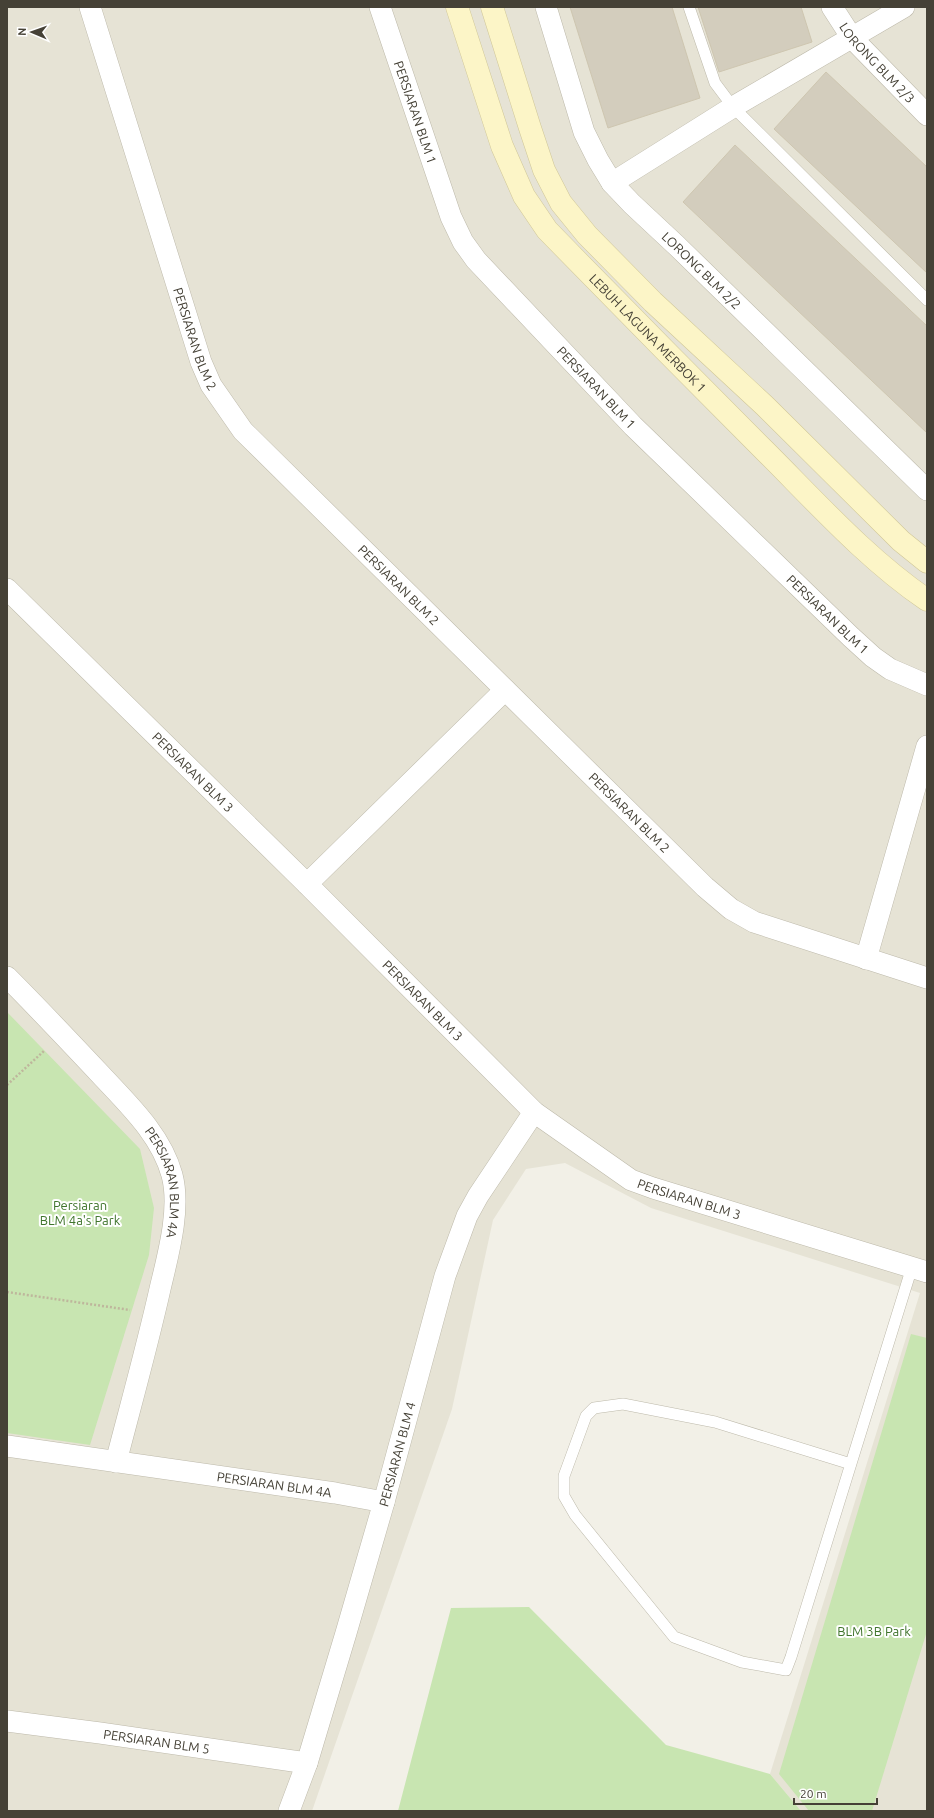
<svg xmlns="http://www.w3.org/2000/svg" width="934" height="1818" viewBox="0 0 934 1818" font-family="Ubuntu,sans-serif">
<rect width="100%" height="100%" fill="#f2f0e7"/>
<path fill="#e6e3d5" d="M 7,7 L 927,7 L 927,1811 L 801,1811 L 770,1774 L 920,1293 L 651,1208 L 565,1163 L 526,1169 L 493,1220 L 452,1409 L 312,1811 L 7,1811 Z"/>
<g fill="#c8e5b1">
<path d="M 7,1012 L 140,1149 L 154,1208 L 149,1255 L 90,1445 L 7,1433 Z"/>
<path d="M 911,1334 L 927,1338 L 927,1631 L 872,1811 L 809,1811 L 779,1774 Z"/>
<path d="M 529,1607 L 666,1745 L 770,1774 L 801,1811 L 398,1811 L 451,1608 Z"/>
</g>
<g fill="#d3cdbd" stroke="#cec6b0">
<path d="M 570,7 L 672,7 L 700,98 L 608,128 Z"/>
<path d="M 698,7 L 801,7 L 812,42 L 719,72 Z"/>
<path d="M 826,72 L 927,167 L 927,273 L 774,129 Z"/>
<path d="M 735,145 L 927,326 L 927,433 L 683,202 Z"/>
</g>
<g fill="none" stroke-linecap="round" stroke-linejoin="round">
<g stroke="#bdb9aa" stroke-width="12">
<g id="lane">
<path d="M 689,7 L 715,83 L 733,107 L 927,300"/>
<path d="M 851,1464 L 715,1422 L 623,1404 L 594,1408 L 586,1416 L 564,1476 L 564,1496 L 575,1515 L 674,1637 L 742,1662 L 786,1670 L 791,1657 L 912,1267"/>
</g>
</g>
<g stroke="#bdb9aa" stroke-width="22">
<g id="street">
<path id="s1" d="M 90,7 L 201,362 L 211,385 L 243,431 L 705,887 L 731,909 L 754,922 L 927,978"/>
<path id="s2" d="M 380,7 L 451,217 L 463,242 L 476,260 L 633,426 L 851,637 L 873,657 L 890,669 L 927,685"/>
<path id="s3" d="M 546,7 L 584,132 L 598,160 L 612,183 L 632,204 L 677,246 L 927,490"/>
<path id="s4" d="M 832,7 L 852,38 L 927,115"/>
<path d="M 612,183 L 733,107 L 904,7"/>
<path id="s5" d="M 7,589 L 307,884 L 534,1112 L 631,1180 L 653,1188 L 927,1272"/>
<path d="M 307,884 L 505,690"/>
<path d="M 866,959 L 927,746"/>
<path id="s6" d="M 7,977 C 39,1009 70,1042 101,1075 C 129,1105 161,1135 172,1175 C 181,1209 168,1255 160,1289 C 147,1347 131,1404 116,1462"/>
<path id="s7" d="M 7,1446 L 335,1493 L 384,1502"/>
<path id="s8" d="M 7,1721 L 100,1733 L 307,1763"/>
<path id="s9" d="M 289,1811 L 307,1763 L 346,1633 L 384,1502 L 445,1276 L 467,1216 L 478,1196 L 534,1112"/>
</g>
</g>
<g stroke="#d0c798" stroke-width="23">
<g id="secondary">
<path id="s10" d="M 457,7 L 502,146 L 524,196 L 547,230 C 619,304 692,378 765,451 C 817,503 867,559 927,600"/>
<path d="M 492,7 L 530,128 L 544,170 L 561,203 L 587,235 L 653,302 L 765,406 L 901,541 L 927,562"/>
</g>
</g>
<g stroke="#beb69c" stroke-width="2.5" stroke-dasharray="2 2" stroke-linecap="butt">
<path d="M 7,1085 L 45,1050"/>
<path d="M 7,1292 L 130,1310"/>
</g>
<use href="#lane" stroke="#fff" stroke-width="11"/>
<use href="#street" stroke="#fff" stroke-width="21"/>
<use href="#secondary" stroke="#fcf5c7" stroke-width="22"/>
</g>
<g text-anchor="middle" stroke-width="4" stroke-linejoin="round" paint-order="stroke">
<g font-size="13" fill="#454136" stroke="#fff">
<text dy="5" stroke="none"><textPath href="#s4" startOffset="72">LORONG BLM 2/3</textPath></text>
<text dy="5" stroke="none"><textPath href="#s2" startOffset="111">PERSIARAN BLM 1</textPath></text>
<text dy="5" stroke="none"><textPath href="#s3" startOffset="314">LORONG BLM 2/2</textPath></text>
<text dy="5" stroke="none"><textPath href="#s10" startOffset="386">LEBUH LAGUNA MERBOK 1</textPath></text>
<text dy="5" stroke="none"><textPath href="#s1" startOffset="348">PERSIARAN BLM 2</textPath></text>
<text dy="5" stroke="none"><textPath href="#s2" startOffset="447">PERSIARAN BLM 1</textPath></text>
<text dy="5" stroke="none"><textPath href="#s1" startOffset="672">PERSIARAN BLM 2</textPath></text>
<text dy="5" stroke="none"><textPath href="#s2" startOffset="771">PERSIARAN BLM 1</textPath></text>
<text dy="5" stroke="none"><textPath href="#s5" startOffset="261">PERSIARAN BLM 3</textPath></text>
<text dy="5" stroke="none"><textPath href="#s1" startOffset="996">PERSIARAN BLM 2</textPath></text>
<text dy="5" stroke="none"><textPath href="#s5" startOffset="585">PERSIARAN BLM 3</textPath></text>
<text dy="5" stroke="none"><textPath href="#s6" startOffset="265">PERSIARAN BLM 4A</textPath></text>
<text dy="5" stroke="none"><textPath href="#s5" startOffset="922">PERSIARAN BLM 3</textPath></text>
<text dy="5" stroke="none"><textPath href="#s9" startOffset="373">PERSIARAN BLM 4</textPath></text>
<text dy="5" stroke="none"><textPath href="#s7" startOffset="270">PERSIARAN BLM 4A</textPath></text>
<text dy="5" stroke="none"><textPath href="#s8" startOffset="151">PERSIARAN BLM 5</textPath></text>
</g>
<g font-size="13" fill="#3f742c" stroke="#fff">
<text x="80" y="1210">Persiaran<tspan x="80" dy="15">BLM 4a's Park</tspan></text>
<text x="874" y="1636">BLM 3B Park</text>
</g>
</g>
<rect width="934" height="1818" fill="none" stroke="#454136" stroke-width="16"/>
<g transform="translate(32 32) rotate(272)" stroke="#ffffff" stroke-width="3" paint-order="stroke">
<path d="M0-3L7 15L0 10L-7 15Z" fill="#454136"/>
<text y="-6" font-size="11" font-weight="bold" text-anchor="middle" fill="#454136">N</text>
</g>
<path d="M794 1798v6h83v-6" fill="none" stroke="#454136" stroke-width="2"/>
<text x="800" y="1798" font-size="12" fill="#454136" stroke="#ffffff" stroke-width="3" paint-order="stroke">20 m</text>
</svg>
